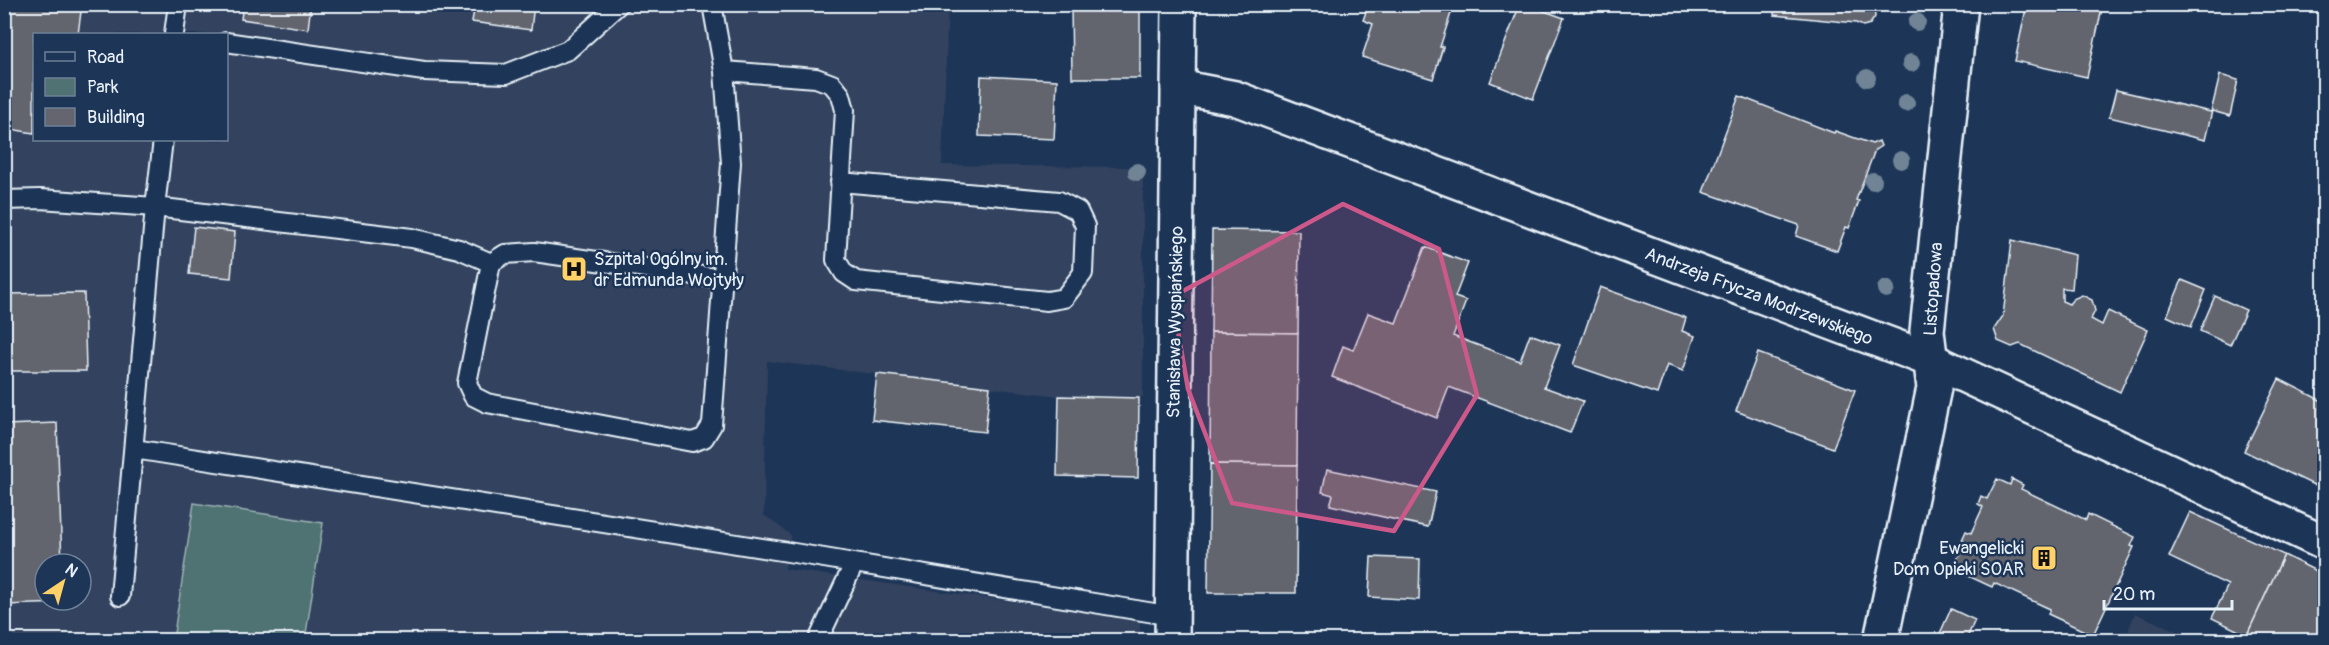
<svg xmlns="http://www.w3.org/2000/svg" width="2329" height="645" viewBox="0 0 2329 645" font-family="Pangolin,sans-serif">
<rect width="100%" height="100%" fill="#1d3557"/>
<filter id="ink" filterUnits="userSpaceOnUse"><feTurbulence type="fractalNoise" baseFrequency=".0167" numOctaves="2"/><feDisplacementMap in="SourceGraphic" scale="12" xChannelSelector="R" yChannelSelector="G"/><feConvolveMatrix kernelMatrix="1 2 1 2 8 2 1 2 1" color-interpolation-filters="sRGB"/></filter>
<g filter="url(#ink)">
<g fill="#32435e" fill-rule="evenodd">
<path d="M 4,5 L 948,5 L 942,165 L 1130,167 L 1130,176 L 1143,176 L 1143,397 L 1059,396 L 767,361 L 764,515 L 791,535 L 785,569 L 1140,620 L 1140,640 L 5,640 ZM 34,34 L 226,34 L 226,140 L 34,140 ZM 45,564 L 81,564 L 81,600 L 45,600 Z"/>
<path d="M 2135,613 L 2197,640 L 2125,640 Z"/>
</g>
<path fill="#507272" stroke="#9cb2b5" stroke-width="1.5" d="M 194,503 L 323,523 L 305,640 L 173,640 Z"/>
<g fill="#64656e" stroke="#e8f1f8" stroke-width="1.5">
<path d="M 4,4 L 82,4 L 78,34 L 34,34 L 34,133 L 10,129 L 12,115 L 4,113 Z"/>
<path d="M 243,4 L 311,4 L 308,29 L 241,19 Z"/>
<path d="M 475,4 L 534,4 L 531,30 L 472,22 Z"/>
<path d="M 1071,4 L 1140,4 L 1140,78 L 1072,78 Z"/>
<path d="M 1369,4 L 1454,4 L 1440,47 L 1443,47 L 1433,79 L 1362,57 L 1373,24 L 1363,20 Z"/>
<path d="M 1520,4 L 1525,4 L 1564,18 L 1533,99 L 1490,82 Z"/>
<path d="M 1775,4 L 1874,4 L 1875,17 L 1870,24 L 1863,26 L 1856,23 L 1774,15 Z"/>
<path d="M 2027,4 L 2103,4 L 2087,77 L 2015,61 Z"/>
<path d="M 2321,4 L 2324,4 L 2324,27 L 2317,26 Z"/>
<path d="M 2220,75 L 2238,80 L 2230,116 L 2212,111 L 2205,140 L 2109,117 L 2116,90 L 2211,112 Z"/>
<path d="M 981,76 L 1057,80 L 1054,139 L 979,136 Z"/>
<path d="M 1739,96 L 1834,133 L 1835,131 L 1872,144 L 1879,141 L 1881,146 L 1875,150 L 1856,200 L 1859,201 L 1849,228 L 1846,227 L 1837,251 L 1796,236 L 1799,225 L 1703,192 Z"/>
<path d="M 194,227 L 235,232 L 231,278 L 189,274 Z"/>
<path d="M 1212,230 L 1299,231 L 1298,333 L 1211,332 Z"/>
<path d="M 2012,240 L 2075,255 L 2072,289 L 2062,288 L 2062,301 L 2069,304 L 2073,299 L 2082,295 L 2092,300 L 2095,311 L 2091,319 L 2102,325 L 2108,311 L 2148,330 L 2120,392 L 2020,344 L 2012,347 L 1998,341 L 1994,329 L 2003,316 Z"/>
<path d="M 1425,247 L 1468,263 L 1455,297 L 1466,301 L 1453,336 L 1520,361 L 1530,334 L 1560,345 L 1544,387 L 1583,401 L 1570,433 L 1449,387 L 1437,418 L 1332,377 L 1343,346 L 1353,350 L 1368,313 L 1396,323 Z"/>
<path d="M 2182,280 L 2206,290 L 2191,327 L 2167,316 Z"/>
<path d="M 1600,287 L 1686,318 L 1682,331 L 1695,336 L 1683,371 L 1667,365 L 1657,394 L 1573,365 Z"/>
<path d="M 84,293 L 86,371 L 4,371 L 4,294 Z"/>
<path d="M 2215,296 L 2246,310 L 2230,345 L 2200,331 Z"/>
<path d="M 1211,332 L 1298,333 L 1297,465 L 1210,464 Z"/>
<path d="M 1758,353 L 1855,390 L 1833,448 L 1736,411 Z"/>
<path d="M 877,374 L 990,387 L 985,432 L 872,420 Z"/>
<path d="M 2279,379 L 2324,402 L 2324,490 L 2244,451 Z"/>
<path d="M 1059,396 L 1139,398 L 1138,478 L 1057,476 Z"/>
<path d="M 57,423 L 62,564 L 45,564 L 45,600 L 63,600 L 63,603 L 4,605 L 4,425 Z"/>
<path d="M 1210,464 L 1297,465 L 1296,593 L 1208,593 Z"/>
<path d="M 1327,469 L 1436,492 L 1428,527 L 1330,505 L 1333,495 L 1322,492 Z"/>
<path d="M 1997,479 L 2010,485 L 2012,479 L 2023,485 L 2021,489 L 2086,520 L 2088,514 L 2135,537 L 2131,546 L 2134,547 L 2093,635 L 2048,614 L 2050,609 L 1994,583 L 1992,587 L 1953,569 L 1965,542 L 1962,540 L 1966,531 L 1971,533 L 1983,507 L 1978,504 L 1981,496 L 1987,499 Z"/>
<path d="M 2190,512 L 2284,555 L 2247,635 L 2212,618 L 2228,585 L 2169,557 Z"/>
<path d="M 2284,555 L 2324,575 L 2324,640 L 2259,640 L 2247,635 Z"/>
<path d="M 1371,557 L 1420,559 L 1419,600 L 1369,597 Z"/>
<path d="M 1951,609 L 1975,620 L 1966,640 L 1937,640 Z"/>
<path d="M 1376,634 L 1500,638 L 1500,640 L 1375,640 Z"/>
</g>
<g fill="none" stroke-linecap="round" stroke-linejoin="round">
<g stroke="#e8f1f8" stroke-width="22">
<g id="lane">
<path d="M 174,34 L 178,4"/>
<path d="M 226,42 L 424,71 L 506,74 L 568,50 L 619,4"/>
<path d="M 724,71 L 816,78 L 832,84 L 841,95 L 845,110 L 836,260 L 844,273 L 856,281 L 1047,301 L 1064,298 L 1083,273 L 1085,226 L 1078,211 L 1059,201 L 840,182"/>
<path d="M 4,200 L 40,199 L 155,207 L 163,140"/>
<path d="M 491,263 L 505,254 L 534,252 L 723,279"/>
<path d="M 134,449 L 788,552 L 1172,616"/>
<path d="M 120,596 L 155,207 L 412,238 L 459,249 L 491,263 L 467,383 L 473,396 L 487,403 L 692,442 L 704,438 L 712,425 L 731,163 L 724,71 L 712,4"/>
<path d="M 818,640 L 854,564"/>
</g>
</g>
<g stroke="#e8f1f8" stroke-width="38">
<g id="street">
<path d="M 1178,87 L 1235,98 L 1931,360 L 2324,543"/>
<path d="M 1881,640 L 1934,388 L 1927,331 L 1961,4"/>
</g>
</g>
<g stroke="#e8f1f8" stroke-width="38">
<path id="secondary" d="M 1172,640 L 1179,4"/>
</g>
<use href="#lane" stroke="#1d3557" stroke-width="18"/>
<use href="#street" stroke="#1d3557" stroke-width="33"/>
<use href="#secondary" stroke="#1d3557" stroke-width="33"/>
</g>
<g fill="#708496">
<circle cx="1917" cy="22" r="9"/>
<circle cx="1911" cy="63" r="9"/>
<circle cx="1867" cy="78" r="9"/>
<circle cx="1906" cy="103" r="9"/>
<circle cx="1901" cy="160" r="9"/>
<circle cx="1137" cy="172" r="9"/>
<circle cx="1873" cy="181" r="9"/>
<circle cx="1886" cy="289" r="9"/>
</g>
</g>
<path fill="#cd598a" fill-opacity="0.2" stroke="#cd598a" stroke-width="4.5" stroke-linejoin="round" d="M 1343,204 L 1439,249 L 1477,395 L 1394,531 L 1232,503 L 1188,389 L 1172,297 Z"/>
<defs>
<g id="hospital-square" transform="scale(1.35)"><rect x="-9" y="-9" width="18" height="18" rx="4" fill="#ffd166" stroke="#1d3557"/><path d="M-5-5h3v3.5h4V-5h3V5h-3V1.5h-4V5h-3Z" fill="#111"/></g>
<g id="building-square" transform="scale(1.35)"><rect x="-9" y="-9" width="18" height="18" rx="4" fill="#ffd166" stroke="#1d3557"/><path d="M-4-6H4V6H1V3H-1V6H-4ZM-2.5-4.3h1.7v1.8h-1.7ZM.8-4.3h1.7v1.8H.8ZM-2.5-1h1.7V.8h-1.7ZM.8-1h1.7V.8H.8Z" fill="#111"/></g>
</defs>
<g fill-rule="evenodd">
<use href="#hospital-square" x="574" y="269"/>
<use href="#building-square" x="2044" y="558"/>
</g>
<g text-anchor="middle" stroke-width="5" stroke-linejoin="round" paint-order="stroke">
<g font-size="18" fill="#e8f1f8" stroke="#1d3557" text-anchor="start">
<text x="594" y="265">Szpital Ogólny im.<tspan x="594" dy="21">dr Edmunda Wojtyły</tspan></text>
<text x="2024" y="554" text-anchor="end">Ewangelicki<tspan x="2024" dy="21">Dom Opieki SOAR</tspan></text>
</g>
<g font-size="18" fill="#e8f1f8" stroke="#1d3557">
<text transform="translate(1933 289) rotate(-86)" y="6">Listopadowa</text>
<text transform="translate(1759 296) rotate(21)" y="6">Andrzeja Frycza Modrzewskiego</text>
<text transform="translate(1175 322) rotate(-89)" y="6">Stanisława Wyspiańskiego</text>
</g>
</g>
<rect width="2329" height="645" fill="none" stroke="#1d3557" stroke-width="24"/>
<rect x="12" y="12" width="2305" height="621" fill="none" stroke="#e8f1f8" stroke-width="2" filter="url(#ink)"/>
<rect x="33" y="33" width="195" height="108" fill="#1d3557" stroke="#6e8097" stroke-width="1.5"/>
<rect x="45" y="52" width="30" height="9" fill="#1d3557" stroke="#6e8097" stroke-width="1.5"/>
<text x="87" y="63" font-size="18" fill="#e8f1f8">Road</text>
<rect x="45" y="78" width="30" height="18" fill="#507272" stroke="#6e8097" stroke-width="1.5"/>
<text x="87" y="93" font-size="18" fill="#e8f1f8">Park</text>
<rect x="45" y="108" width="30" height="18" fill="#64656e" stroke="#6e8097" stroke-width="1.5"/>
<text x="87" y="123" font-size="18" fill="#e8f1f8">Building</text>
<g transform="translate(63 582) rotate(36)"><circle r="28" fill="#1d3557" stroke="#6e8097" stroke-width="1.5"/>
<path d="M0-4.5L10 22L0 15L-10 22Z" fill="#ffd166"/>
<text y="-9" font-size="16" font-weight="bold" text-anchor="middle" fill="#e8f1f8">N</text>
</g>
<path d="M2104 600v9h128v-9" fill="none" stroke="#e8f1f8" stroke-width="3"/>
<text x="2113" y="600" font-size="18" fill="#e8f1f8" stroke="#1d3557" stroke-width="4.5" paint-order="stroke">20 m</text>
</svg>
